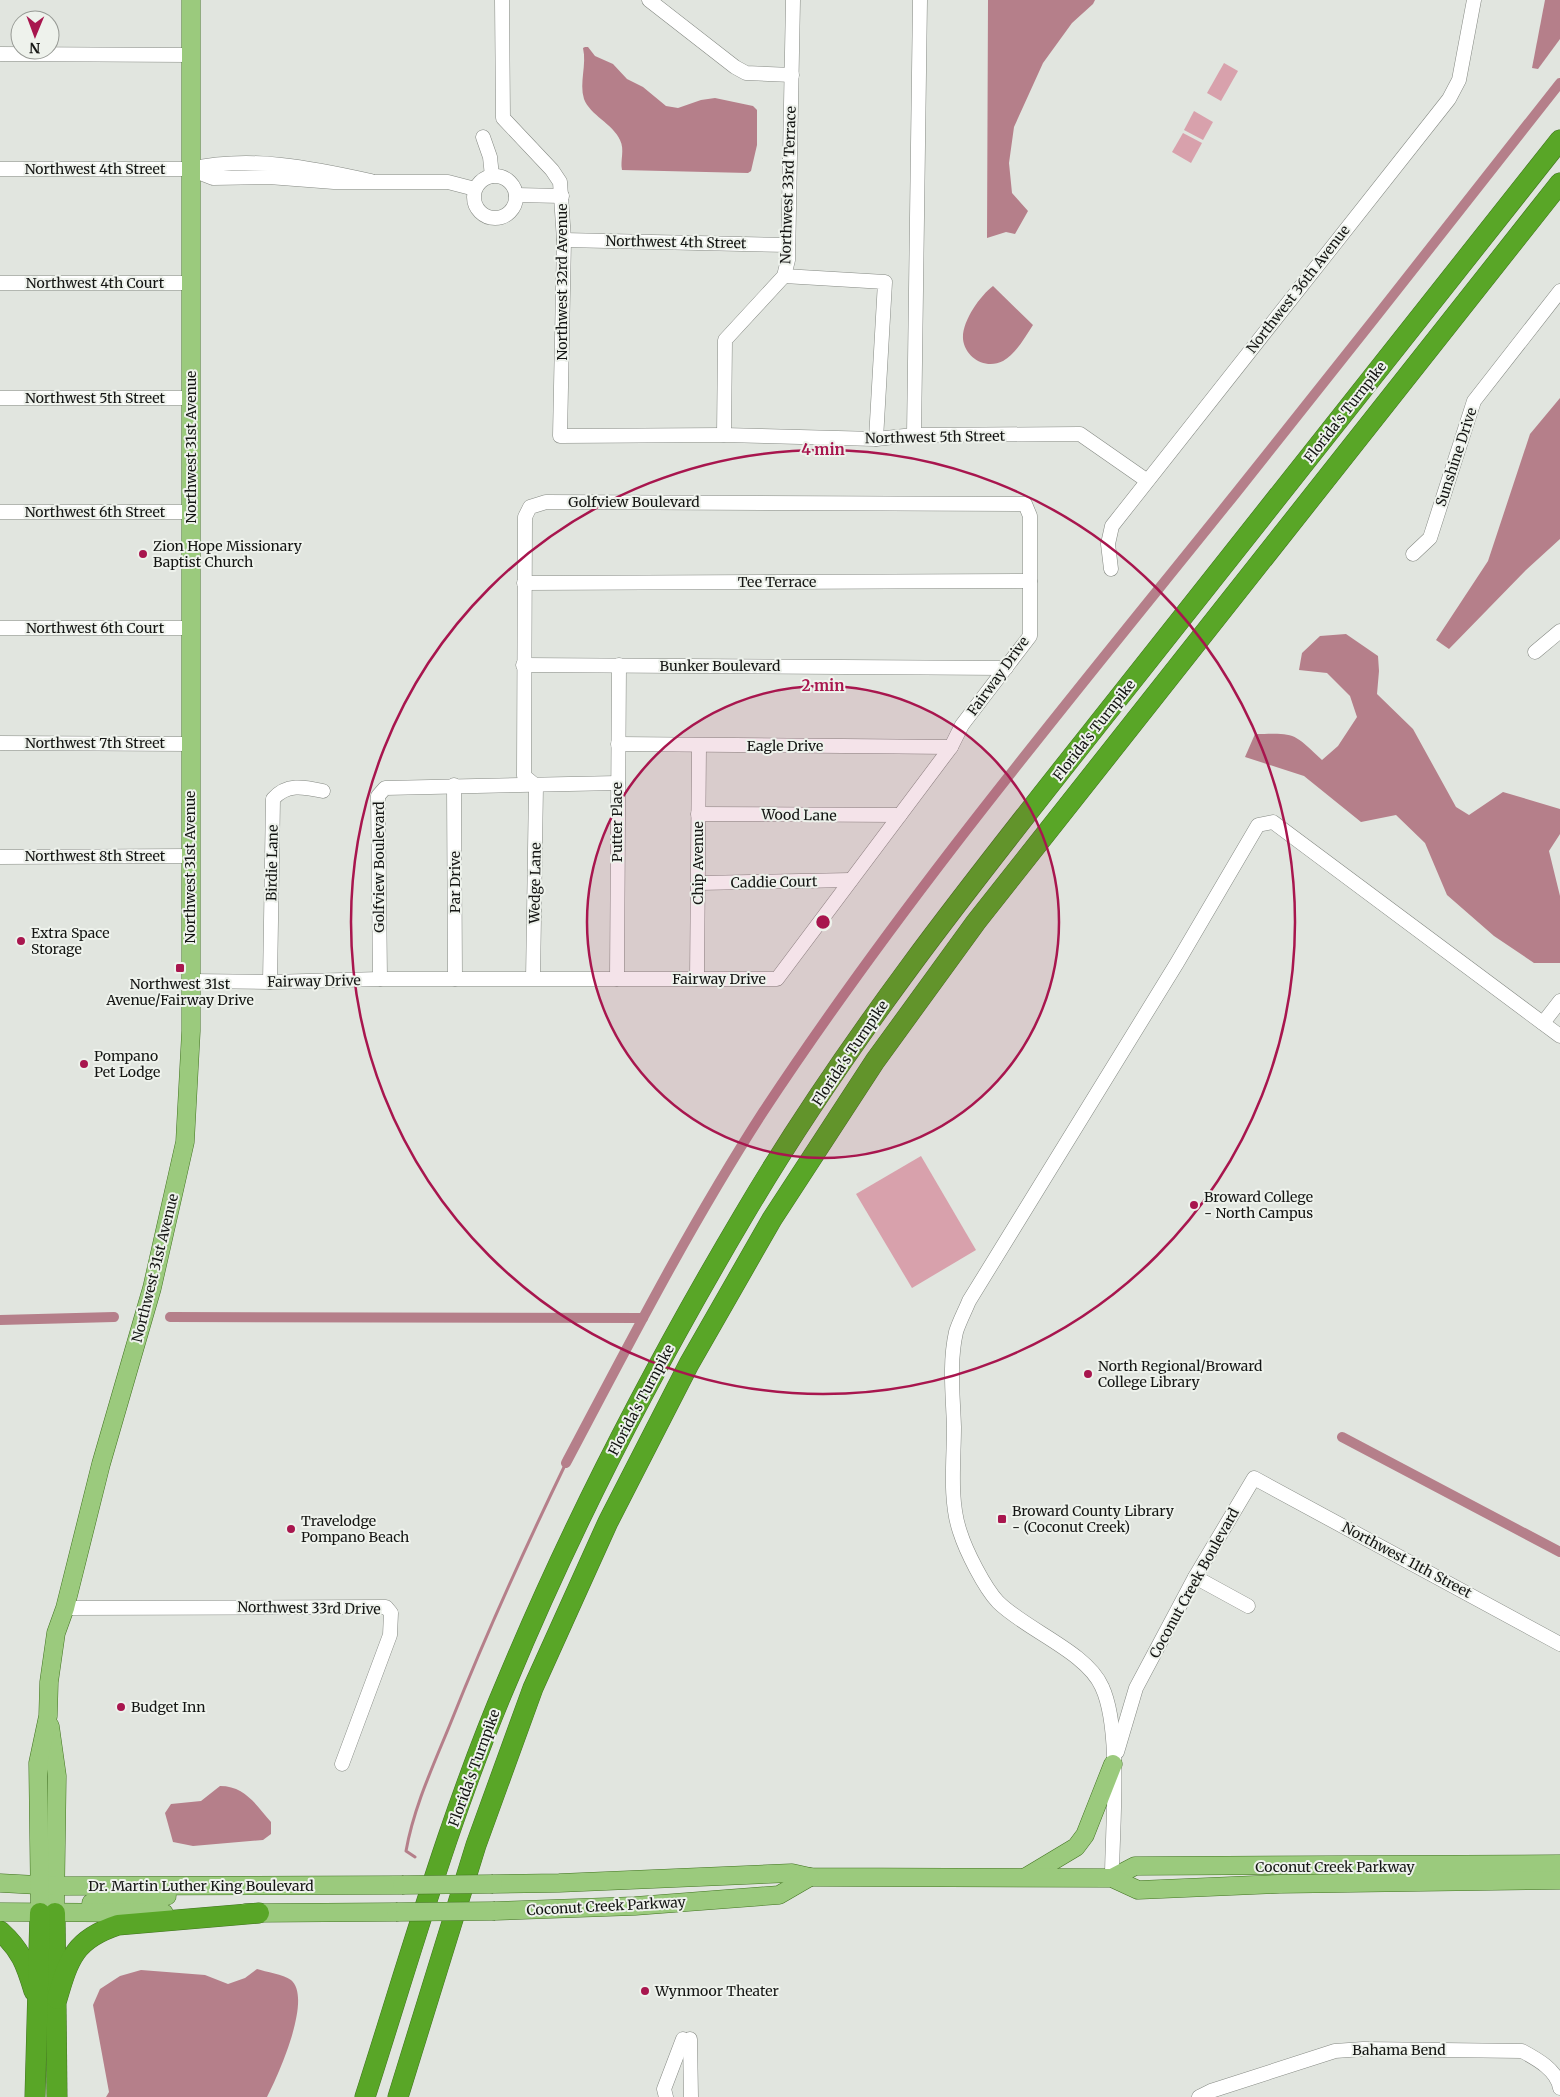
<svg xmlns="http://www.w3.org/2000/svg" width="1560" height="2097" viewBox="0 0 1560 2097" font-family="Merriweather,serif">
<rect width="100%" height="100%" fill="#e1e5df"/>
<g fill="#d8a1ac">
<path d="M 1224,63 L 1238,71 L 1221,101 L 1207,93 Z"/>
<path d="M 1194,111 L 1213,122 L 1203,140 L 1184,130 Z"/>
<path d="M 1183,133 L 1202,143 L 1191,163 L 1172,152 Z"/>
<path d="M 921,1156 L 976,1250 L 912,1288 L 856,1194 Z"/>
</g>
<g fill="#b57f8a">
<path d="M 988,0 L 1095,0 L 1093,4 L 1072,23 L 1043,63 L 1014,127 L 1009,163 L 1012,193 L 1028,211 L 1015,234 L 1006,232 L 987,238 Z"/>
<path d="M 1545,0 L 1560,0 L 1560,39 L 1538,69 L 1532,68 Z"/>
<path d="M 585,47 L 588,47 L 595,56 L 613,64 L 627,79 L 643,87 L 666,106 L 678,108 L 701,100 L 715,98 L 753,106 L 757,110 L 757,145 L 751,171 L 748,173 L 622,170 C 620,160 625,150 620,140 C 613,124 590,115 584,99 C 579,82 587,65 583,48 Z"/>
<path d="M 993,286 L 1033,325 C 1025,337 1016,354 1003,361 C 986,370 965,358 963,339 C 962,321 980,296 993,286 Z"/>
<path d="M 1560,398 L 1560,539 L 1526,570 L 1449,649 L 1436,640 L 1488,561 L 1530,434 Z"/>
<path d="M 1346,634 L 1378,656 L 1379,671 L 1377,694 L 1413,729 L 1456,807 L 1469,815 L 1503,792 L 1560,809 L 1560,834 L 1549,851 L 1560,896 L 1560,963 L 1534,963 L 1494,936 L 1447,895 L 1425,843 L 1396,815 L 1361,822 L 1304,776 L 1245,757 L 1255,734 C 1295,733 1293,732 1322,760 L 1338,746 L 1357,717 L 1350,696 L 1327,673 L 1299,670 L 1302,653 L 1320,636 Z"/>
<path d="M 220,1786 C 245,1786 256,1805 271,1822 L 271,1834 L 263,1840 L 193,1846 L 173,1842 L 165,1813 L 171,1804 L 201,1801 Z"/>
<path d="M 257,1969 C 266,1972 283,1974 291,1980 C 313,1998 278,2076 267,2097 L 106,2097 L 109,2092 L 93,2005 L 100,1989 L 120,1976 L 141,1970 L 205,1975 L 228,1984 L 245,1978 Z"/>
</g>
<g fill="none" stroke-linecap="round" stroke-linejoin="round">
<path stroke="#b57f8a" stroke-width="3" d="M 415,1857 L 406,1851 C 414,1806 434,1764 451,1722 C 486,1634 525,1548 566,1463"/>
<g stroke="#b57f8a" stroke-width="10">
<path d="M 170,1317 L 643,1318"/>
<path d="M 0,1320 L 114,1317"/>
<path d="M 1342,1437 L 1560,1552"/>
<path d="M 566,1463 C 629,1344 690,1225 763,1112 C 906,895 1073,696 1236,493 C 1345,357 1452,220 1560,83"/>
</g>
<g stroke="#858983" stroke-width="15">
<g id="minor">
<path d="M 502,0 L 503,118 L 552,170 L 560,182 L 564,240 L 560,436 L 724,435 L 876,439 L 914,435 L 1080,434 L 1146,480"/>
<path d="M 649,0 L 735,67 L 746,73 L 792,75"/>
<path d="M 0,54 L 190,55"/>
<path d="M 483,137 L 490,157 L 492,176"/>
<path d="M 0,169 L 190,169 C 250,155 313,168 371,181"/>
<path d="M 190,169 L 213,178 L 269,177 L 334,182 L 448,182 L 475,189"/>
<circle cx="495" cy="197" r="21"/>
<path d="M 516,195 L 562,196"/>
<path d="M 564,240 L 788,245"/>
<path d="M 784,276 L 885,282 L 876,439"/>
<path d="M 0,283 L 190,283"/>
<path d="M 0,398 L 190,398"/>
<path d="M 724,435 L 725,340 L 784,276 L 788,260 L 793,0"/>
<path d="M 914,435 L 920,0"/>
<path d="M 0,512 L 191,512"/>
<path d="M 1413,554 L 1430,538 L 1474,401 L 1560,291"/>
<path d="M 1111,569 L 1108,544 L 1112,526 L 1449,99 L 1459,80 L 1474,0"/>
<path d="M 524,583 L 1030,581"/>
<path d="M 0,628 L 191,628"/>
<path d="M 1535,652 L 1560,631"/>
<path d="M 523,665 L 1006,668"/>
<path d="M 0,743 L 190,744"/>
<path d="M 618,744 L 951,747"/>
<path d="M 454,785 L 455,979"/>
<path d="M 698,814 L 900,815"/>
<path d="M 0,857 L 190,856"/>
<path d="M 698,883 L 851,880"/>
<path d="M 380,979 L 378,796 L 385,788 L 618,783"/>
<path d="M 617,979 L 619,665"/>
<path d="M 697,979 L 699,746"/>
<path d="M 191,981 L 270,982 L 380,979 L 777,979 L 951,747 L 962,725 L 1030,636 L 1030,516 L 1025,504 L 546,502 L 530,507 L 525,517 L 524,776 L 536,786 L 533,979"/>
<path d="M 270,982 L 273,799 C 287,783 304,787 323,791"/>
<path d="M 1543,1023 L 1560,1001"/>
<path d="M 1195,1577 L 1248,1606"/>
<path d="M 65,1608 L 386,1607 L 391,1613 L 390,1635 L 342,1764"/>
<path d="M 1117,1752 L 1136,1688 L 1195,1577 L 1254,1478 L 1560,1644"/>
<path d="M 1112,1878 C 1112,1828 1122,1730 1102,1687 C 1087,1652 1026,1630 998,1602 C 984,1587 966,1551 960,1532 C 949,1500 954,1461 954,1427 C 953,1396 949,1363 956,1332 C 959,1322 965,1311 969,1301 L 1177,963 L 1258,825 L 1273,822 L 1560,1036"/>
<path d="M 690,2039 L 691,2097"/>
<path d="M 666,2097 L 664,2089 L 683,2039"/>
<path d="M 1199,2097 L 1211,2091 L 1335,2051 L 1363,2049 L 1522,2051 C 1537,2059 1557,2070 1560,2088"/>
</g>
</g>
<g stroke="#417320" stroke-width="19">
<g id="major">
<path d="M 50,1726 L 57,1776 L 55,1913"/>
<path d="M 1026,1877 L 1076,1847 L 1085,1835 L 1113,1764"/>
<path d="M 1112,1878 L 1135,1866 L 1560,1864"/>
<path d="M 0,1883 L 56,1886 L 402,1885"/>
<path d="M 493,1884 L 559,1883 L 792,1873 L 810,1877 L 1112,1878 L 1138,1890 L 1279,1884 L 1560,1880"/>
<path d="M 91,1903 L 167,1896"/>
<path d="M 495,1911 L 635,1906 L 779,1895 L 810,1877"/>
<path d="M 0,1912 L 164,1913"/>
<path d="M 40,1913 L 38,1763 L 48,1716 L 49,1682 L 56,1633 L 65,1608 L 101,1464 L 152,1288 L 185,1142 L 191,1031 L 191,0"/>
<path d="M 245,1913 L 396,1912"/>
</g>
</g>
<g stroke="#417320" stroke-width="21">
<g id="highway">
<path d="M 55,1913 L 57,2097"/>
<path d="M 0,1931 C 21,1950 26,1964 34,1991"/>
<path d="M 57,1999 C 69,1958 75,1939 118,1925 L 259,1913"/>
<path d="M 35,2097 L 40,1913"/>
<path d="M 365,2097 C 410,1957 450,1814 508,1679 C 575,1518 656,1363 745,1213 C 851,1033 983,869 1113,705 C 1262,517 1411,329 1560,140"/>
<path d="M 398,2097 L 476,1845 L 533,1688 L 608,1522 L 689,1364 L 772,1219 L 875,1061 L 976,922 L 1560,183"/>
</g>
</g>
<use href="#minor" stroke="#fff" stroke-width="14"/>
<use href="#major" stroke="#9bca7d" stroke-width="18"/>
<use href="#highway" stroke="#59a627" stroke-width="20"/>
<g stroke="#417320" stroke-width="19" stroke-linecap="butt">
<g id="major-bridge">
<path d="M 402,1885 L 493,1884"/>
<path d="M 396,1912 L 495,1911"/>
</g>
</g>
<use href="#major-bridge" stroke="#9bca7d" stroke-width="18"/>
</g>
<circle cx="823" cy="922" r="236" fill="#a8164e" fill-opacity=".12"/>
<g fill="none" stroke="#a8164e" stroke-width="2.5">
<circle cx="823" cy="922" r="236"/>
<circle cx="823" cy="922" r="472"/>
</g>
<g fill="#a8164e" stroke="#eef2ec" stroke-width="2">
<circle cx="143" cy="554" r="5"/>
<circle cx="21" cy="941" r="5"/>
<rect x="175" y="963" width="10" height="10" rx="2.5"/>
<circle cx="84" cy="1064" r="5"/>
<circle cx="1194" cy="1205" r="5"/>
<circle cx="1088" cy="1374" r="5"/>
<rect x="997" y="1514" width="10" height="10" rx="2.5"/>
<circle cx="291" cy="1529" r="5"/>
<circle cx="121" cy="1707" r="5"/>
<circle cx="645" cy="1991" r="5"/>
</g>
<g text-anchor="middle" stroke-width="4" stroke-linejoin="round" paint-order="stroke">
<g font-size="14" fill="#141513" stroke="#eef2ec">
<text x="95" y="174">Northwest 4th Street</text>
<text transform="translate(788 185) rotate(-88)" y="5">Northwest 33rd Terrace</text>
<text transform="translate(676 242) rotate(1)" y="5">Northwest 4th Street</text>
<text transform="translate(562 282) rotate(-90)" y="5">Northwest 32rd Avenue</text>
<text x="95" y="288">Northwest 4th Court</text>
<text transform="translate(1298 289) rotate(-52)" y="5">Northwest 36th Avenue</text>
<text x="95" y="403">Northwest 5th Street</text>
<text transform="translate(1345 412) rotate(-52)" y="5">Florida's Turnpike</text>
<text transform="translate(935 437) rotate(-1)" y="5">Northwest 5th Street</text>
<text transform="translate(191 447) rotate(-90)" y="5">Northwest 31st Avenue</text>
<text transform="translate(1456 457) rotate(-72)" y="5">Sunshine Drive</text>
<text x="634" y="507">Golfview Boulevard</text>
<text x="95" y="517">Northwest 6th Street</text>
<text x="777" y="587">Tee Terrace</text>
<text x="95" y="633">Northwest 6th Court</text>
<text x="720" y="671">Bunker Boulevard</text>
<text transform="translate(998 676) rotate(-54)" y="5">Fairway Drive</text>
<text transform="translate(1094 730) rotate(-52)" y="5">Florida's Turnpike</text>
<text x="95" y="748">Northwest 7th Street</text>
<text x="785" y="751">Eagle Drive</text>
<text transform="translate(799 815) rotate(1)" y="5">Wood Lane</text>
<text transform="translate(617 822) rotate(-90)" y="5">Putter Place</text>
<text x="95" y="861">Northwest 8th Street</text>
<text transform="translate(272 863) rotate(-89)" y="5">Birdie Lane</text>
<text transform="translate(698 863) rotate(-90)" y="5">Chip Avenue</text>
<text transform="translate(190 867) rotate(-90)" y="5">Northwest 31st Avenue</text>
<text transform="translate(379 867) rotate(-90)" y="5">Golfview Boulevard</text>
<text transform="translate(455 882) rotate(-90)" y="5">Par Drive</text>
<text transform="translate(774 882) rotate(-1)" y="5">Caddie Court</text>
<text transform="translate(535 883) rotate(-89)" y="5">Wedge Lane</text>
<text x="719" y="984">Fairway Drive</text>
<text transform="translate(314 981) rotate(-1)" y="5">Fairway Drive</text>
<text transform="translate(850 1053) rotate(-56)" y="5">Florida's Turnpike</text>
<text transform="translate(155 1268) rotate(-76)" y="5">Northwest 31st Avenue</text>
<text transform="translate(641 1400) rotate(-62)" y="5">Florida's Turnpike</text>
<text transform="translate(1407 1560) rotate(28)" y="5">Northwest 11th Street</text>
<text transform="translate(1194 1583) rotate(-61)" y="5">Coconut Creek Boulevard</text>
<text transform="translate(309 1608) rotate(1)" y="5">Northwest 33rd Drive</text>
<text transform="translate(474 1768) rotate(-70)" y="5">Florida's Turnpike</text>
<text x="1335" y="1872">Coconut Creek Parkway</text>
<text x="201" y="1891">Dr. Martin Luther King Boulevard</text>
<text transform="translate(606 1906) rotate(-3)" y="5">Coconut Creek Parkway</text>
<text x="1399" y="2055">Bahama Bend</text>
</g>
<g font-size="14" fill="#141513" stroke="#eef2ec" text-anchor="start">
<text x="153" y="551">Zion Hope Missionary<tspan x="153" dy="16">Baptist Church</tspan></text>
<text x="31" y="938">Extra Space<tspan x="31" dy="16">Storage</tspan></text>
<text x="180" y="989" text-anchor="middle">Northwest 31st<tspan x="180" dy="16">Avenue/Fairway Drive</tspan></text>
<text x="94" y="1061">Pompano<tspan x="94" dy="16">Pet Lodge</tspan></text>
<text x="1204" y="1202">Broward College<tspan x="1204" dy="16">- North Campus</tspan></text>
<text x="1098" y="1371">North Regional/Broward<tspan x="1098" dy="16">College Library</tspan></text>
<text x="1012" y="1516">Broward County Library<tspan x="1012" dy="16">- (Coconut Creek)</tspan></text>
<text x="301" y="1526">Travelodge<tspan x="301" dy="16">Pompano Beach</tspan></text>
<text x="131" y="1712">Budget Inn</text>
<text x="655" y="1996">Wynmoor Theater</text>
</g>
</g>
<circle cx="823" cy="922" r="8" fill="#a8164e" stroke="#eef2ec" stroke-width="2.5"/>
<g font-size="15" text-anchor="middle" font-weight="bold" fill="#a8164e" stroke="#eef2ec" stroke-width="4" stroke-linejoin="round" paint-order="stroke">
<text x="823" y="455">4 min</text>
<text x="823" y="691">2 min</text>
</g>
<g transform="translate(35 35) rotate(181)"><circle r="24" fill="#eef2ec" stroke="#979a95"/>
<path d="M0-4L9 19L0 12L-9 19Z" fill="#a8164e"/>
<text y="-8" font-size="14" font-weight="bold" text-anchor="middle" fill="#141513">N</text>
</g>
</svg>
